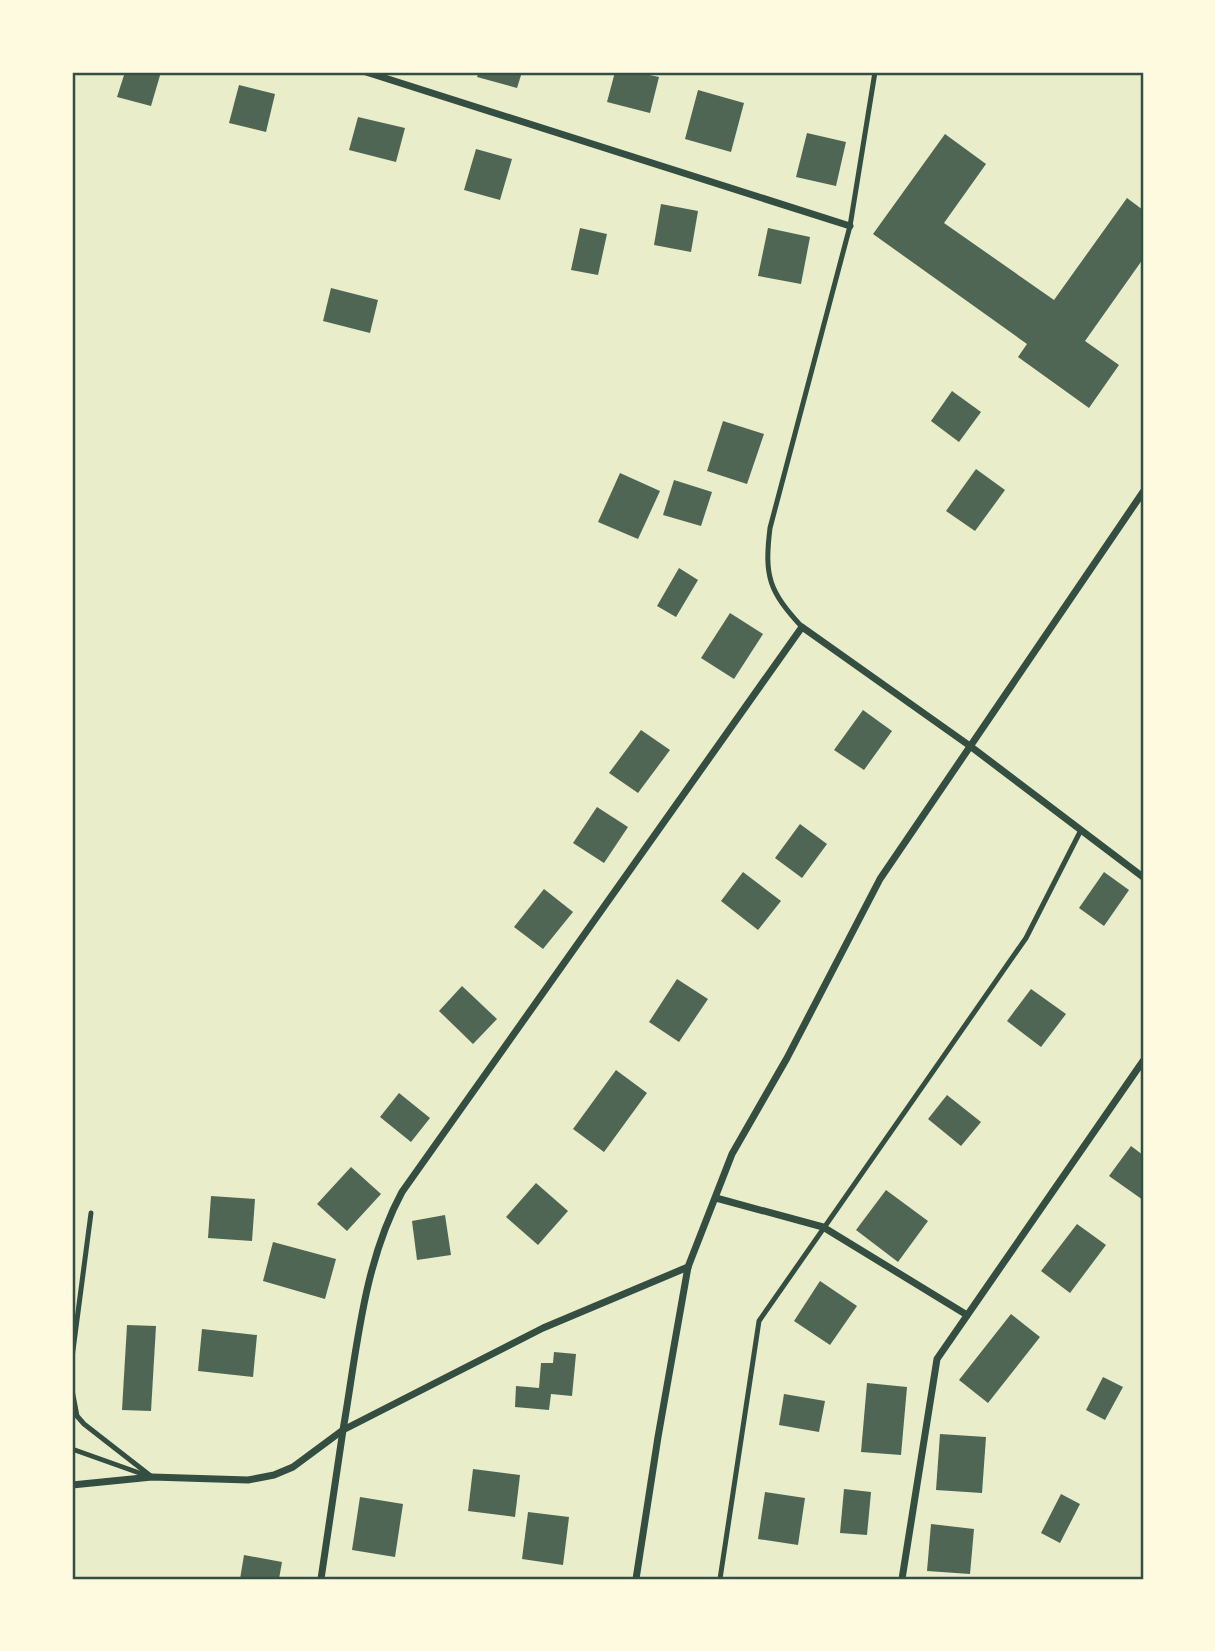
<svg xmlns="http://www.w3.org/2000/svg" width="1215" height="1651" viewBox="0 0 1215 1651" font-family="Lato,sans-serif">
<rect width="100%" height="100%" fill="#e9edc9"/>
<g fill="#4f6655">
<path d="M 125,72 L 161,72 L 151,106 L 117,97 Z"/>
<path d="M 479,72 L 522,72 L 517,88 L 477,77 Z"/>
<path d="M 615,72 L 635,72 L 659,77 L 650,113 L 607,102 Z"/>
<path d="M 239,85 L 275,94 L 266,132 L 229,123 Z"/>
<path d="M 698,90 L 744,103 L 731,152 L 685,139 Z"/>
<path d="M 358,117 L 405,128 L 396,162 L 349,150 Z"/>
<path d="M 807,133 L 846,142 L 836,186 L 796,177 Z"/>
<path d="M 945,134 L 986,164 L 944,223 L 1054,300 L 1127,198 L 1143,210 L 1143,259 L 1085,341 L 1119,365 L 1089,408 L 1018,357 L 1027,344 L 873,234 Z"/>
<path d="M 476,149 L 512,159 L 500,200 L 464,190 Z"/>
<path d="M 661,204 L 698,211 L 691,252 L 654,245 Z"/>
<path d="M 580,228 L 607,234 L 598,275 L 571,270 Z"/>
<path d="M 768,228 L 810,237 L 801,284 L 758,276 Z"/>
<path d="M 331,288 L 378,300 L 370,333 L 323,321 Z"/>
<path d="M 952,391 L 981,412 L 959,442 L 931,421 Z"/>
<path d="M 723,421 L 764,434 L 747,484 L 707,471 Z"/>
<path d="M 976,469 L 1005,490 L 975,531 L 946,511 Z"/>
<path d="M 620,473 L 660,491 L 638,539 L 598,522 Z"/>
<path d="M 674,480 L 712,492 L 701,526 L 663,515 Z"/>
<path d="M 679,568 L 698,580 L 676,617 L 657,606 Z"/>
<path d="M 730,613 L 763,634 L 734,679 L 701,658 Z"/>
<path d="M 863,710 L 892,731 L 864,770 L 834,750 Z"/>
<path d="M 641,730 L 670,750 L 638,793 L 609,773 Z"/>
<path d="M 597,807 L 628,827 L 604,863 L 573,843 Z"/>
<path d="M 800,824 L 827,844 L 802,878 L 775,858 Z"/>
<path d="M 743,872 L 781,901 L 758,930 L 721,901 Z"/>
<path d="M 1104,872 L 1129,890 L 1104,926 L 1079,908 Z"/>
<path d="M 544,889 L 573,912 L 543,949 L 514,927 Z"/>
<path d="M 677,979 L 708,999 L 679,1042 L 649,1022 Z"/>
<path d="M 462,986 L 497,1019 L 473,1044 L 439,1011 Z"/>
<path d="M 1031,989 L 1066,1014 L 1041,1047 L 1007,1021 Z"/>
<path d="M 616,1070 L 647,1093 L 604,1152 L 573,1129 Z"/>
<path d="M 399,1093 L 430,1118 L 411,1142 L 380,1117 Z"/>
<path d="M 947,1095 L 981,1122 L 961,1146 L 928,1119 Z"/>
<path d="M 1131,1146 L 1143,1155 L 1143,1200 L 1109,1176 Z"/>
<path d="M 351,1167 L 381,1194 L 347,1231 L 317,1204 Z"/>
<path d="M 536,1183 L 568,1211 L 538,1245 L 506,1217 Z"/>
<path d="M 886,1190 L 928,1221 L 898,1262 L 856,1230 Z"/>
<path d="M 211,1196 L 255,1199 L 252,1241 L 208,1238 Z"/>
<path d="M 445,1215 L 451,1255 L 417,1260 L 412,1221 Z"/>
<path d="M 1077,1224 L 1106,1245 L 1070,1293 L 1041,1271 Z"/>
<path d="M 273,1242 L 336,1259 L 325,1299 L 263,1281 Z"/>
<path d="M 820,1281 L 857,1306 L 830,1345 L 794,1321 Z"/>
<path d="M 1011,1314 L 1040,1337 L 988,1403 L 959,1380 Z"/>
<path d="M 127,1325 L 156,1326 L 151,1411 L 122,1410 Z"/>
<path d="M 202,1329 L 257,1335 L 253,1377 L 198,1371 Z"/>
<path d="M 554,1352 L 576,1354 L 572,1396 L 551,1394 L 549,1410 L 515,1407 L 516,1386 L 539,1388 L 541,1363 L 553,1363 Z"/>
<path d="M 1103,1377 L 1123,1387 L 1105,1420 L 1086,1410 Z"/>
<path d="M 867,1383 L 907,1387 L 901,1455 L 861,1452 Z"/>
<path d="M 784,1394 L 825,1401 L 819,1432 L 779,1425 Z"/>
<path d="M 940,1434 L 986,1437 L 982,1493 L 936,1490 Z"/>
<path d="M 473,1469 L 520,1475 L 515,1517 L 468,1511 Z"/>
<path d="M 844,1489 L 871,1492 L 867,1535 L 840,1533 Z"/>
<path d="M 765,1492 L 805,1498 L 798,1545 L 758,1539 Z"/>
<path d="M 1061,1494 L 1080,1504 L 1060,1543 L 1041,1533 Z"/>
<path d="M 360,1497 L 403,1504 L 395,1557 L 352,1550 Z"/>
<path d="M 528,1512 L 569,1517 L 563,1565 L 522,1559 Z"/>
<path d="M 931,1524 L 974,1529 L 970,1574 L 927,1571 Z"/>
<path d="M 244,1555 L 282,1562 L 279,1579 L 240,1579 Z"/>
</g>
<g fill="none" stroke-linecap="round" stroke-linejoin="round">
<g stroke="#344e41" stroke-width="5">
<path d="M 802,627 C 769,591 764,577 770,528 L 850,226 L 875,72"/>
<path d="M 72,1358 L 91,1213"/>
<path d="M 72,1390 L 77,1416 L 84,1424 L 152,1477"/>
<path d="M 72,1449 L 145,1475"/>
<path d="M 720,1579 L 759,1321 L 1026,938 L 1081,830"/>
</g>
<g stroke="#344e41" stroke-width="7">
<path d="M 366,72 L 850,226"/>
<path d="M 716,1198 L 823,1227 L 967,1315"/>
<path d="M 72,1485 L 152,1477 L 248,1480 L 274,1475 L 293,1467 L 343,1430 C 357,1350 363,1264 402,1192 L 802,627 L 970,746 L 1143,877"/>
<path d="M 321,1579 L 343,1430 L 543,1328 L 688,1267"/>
<path d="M 636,1579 L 658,1437 L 688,1267 L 732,1154 L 787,1058 L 880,879 L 1143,492"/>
<path d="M 902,1579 L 937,1359 L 1143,1061"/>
</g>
</g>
<rect width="1215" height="1651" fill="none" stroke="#fefae0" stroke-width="147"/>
<rect x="74" y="74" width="1068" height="1504" fill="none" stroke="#344e41" stroke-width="2.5"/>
</svg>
